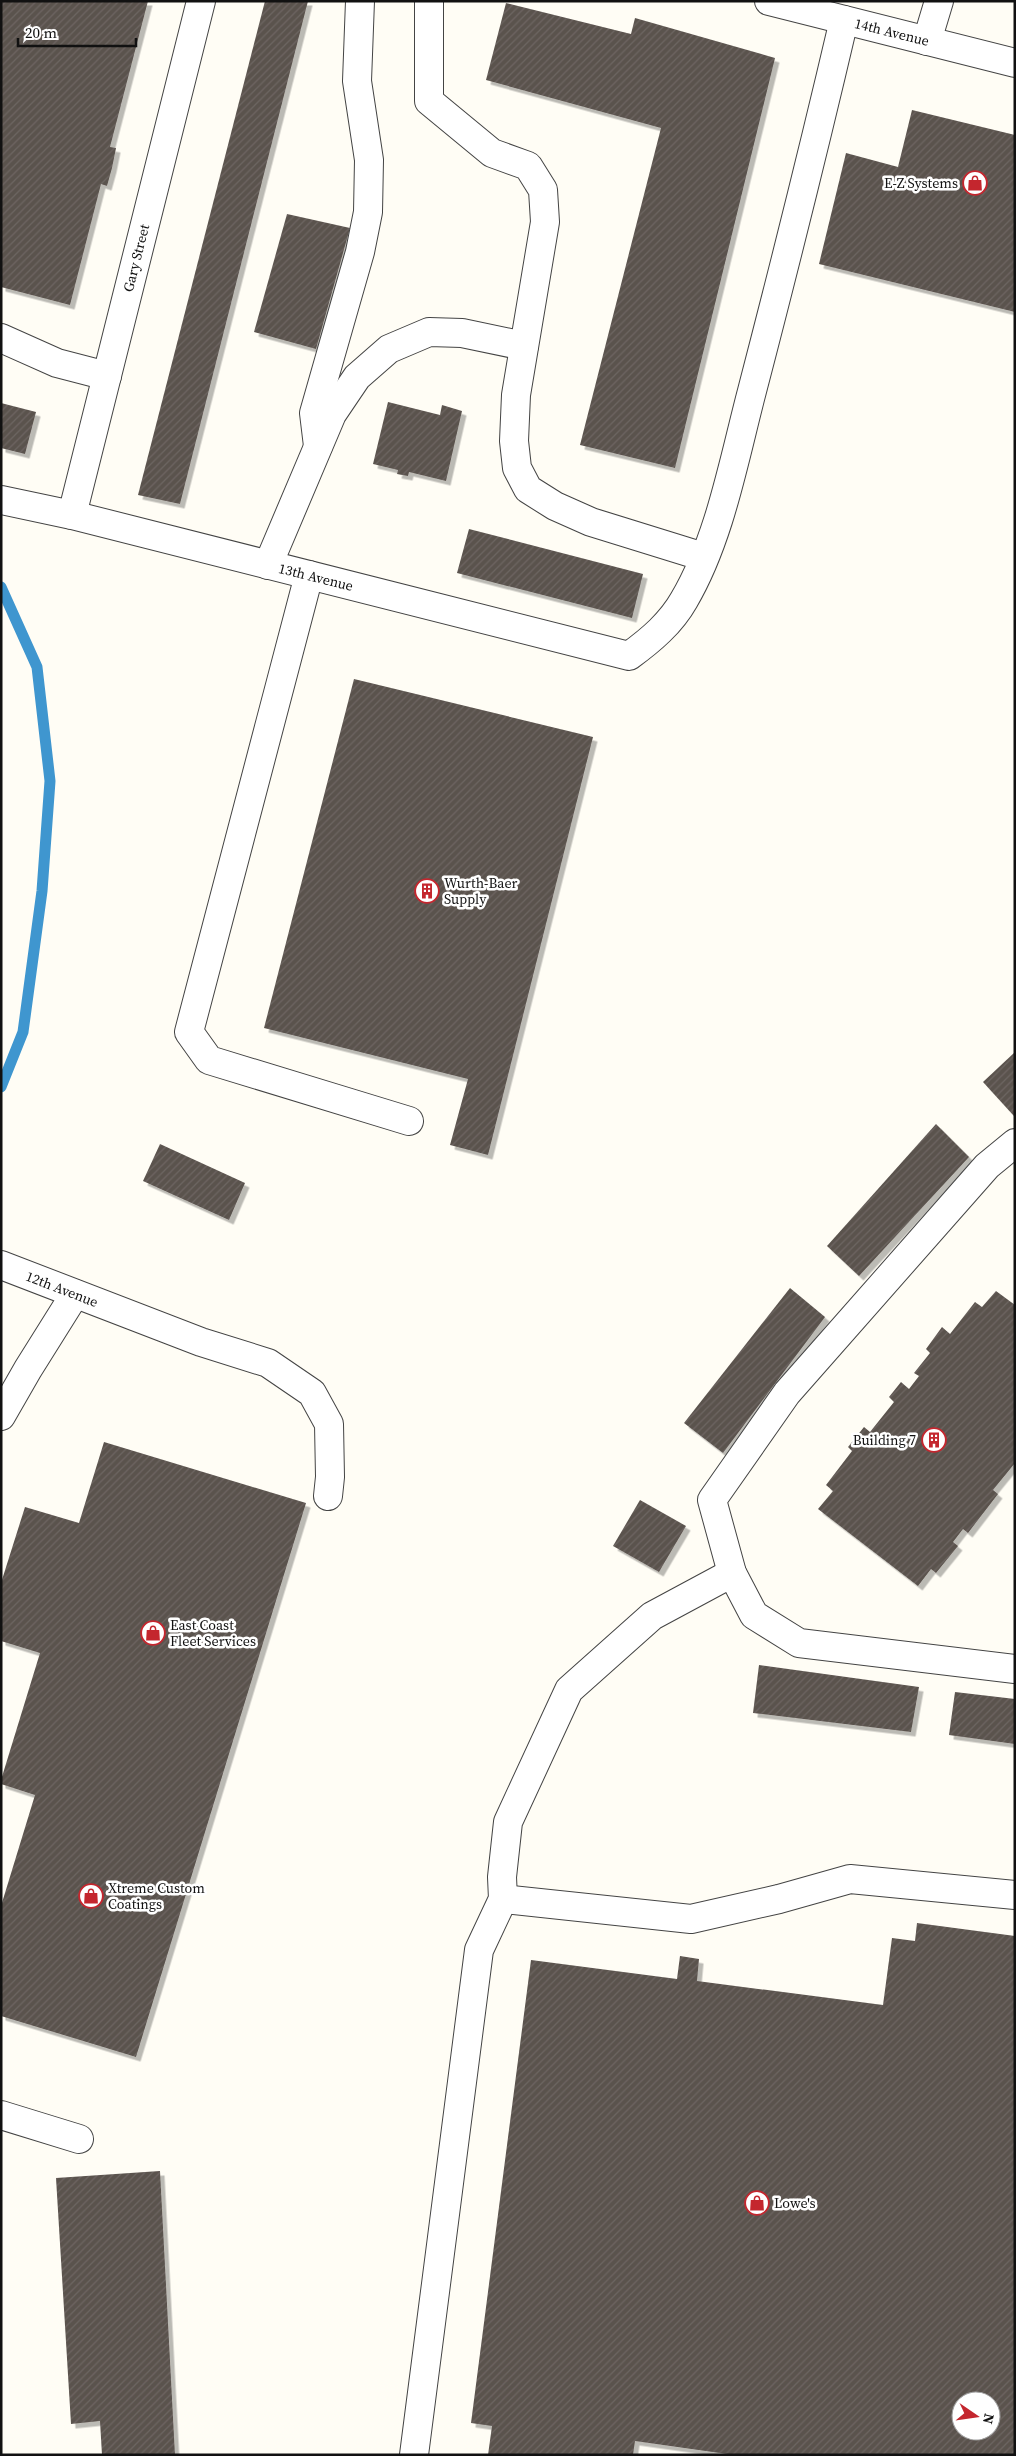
<svg xmlns="http://www.w3.org/2000/svg" width="1016" height="2456" viewBox="0 0 1016 2456" font-family="'Source Serif 4',serif">
<defs>
<pattern id="building-hatch" width="6" height="6" patternUnits="userSpaceOnUse" patternTransform="scale(1.25)"><rect width="6" height="6" fill="#5a524d"/><path d="M-1 1l2-2M0 6l6-6M5 7l2-2" fill="none" stroke="#6d6662"/></pattern>
<filter id="shadow"><feDropShadow dx="4.5" dy="4.5" stdDeviation="0" flood-color="#0004"/></filter>
</defs>
<rect width="100%" height="100%" fill="#fffdf5"/>
<g fill="none" stroke-linecap="round" stroke-linejoin="round">
<path stroke="#3f96cf" stroke-width="11" d="M 1,587 L 37,667 L 50,781 L 42,891 L 23,1032 L 1,1087"/>
</g>
<g fill="url(#building-hatch)" fill-rule="evenodd" filter="url(#shadow)">
<path d="M 1,1 L 148,1 L 110,147 L 116,148 L 112,168 L 107,186 L 101,184 L 70,305 L 1,287 Z"/>
<path d="M 265,1 L 308,1 L 180,504 L 138,495 Z"/>
<path d="M 506,3 L 631,34 L 635,18 L 775,58 L 675,468 L 580,445 L 661,128 L 486,80 Z"/>
<path d="M 912,110 L 1015,135 L 1015,312 L 819,264 L 846,153 L 898,167 Z"/>
<path d="M 287,214 L 350,228 L 316,349 L 254,332 Z"/>
<path d="M 388,402 L 440,415 L 442,405 L 462,411 L 446,481 L 409,472 L 408,476 L 397,474 L 398,470 L 373,464 Z"/>
<path d="M 1,403 L 36,412 L 25,454 L 1,448 Z"/>
<path d="M 469,529 L 643,574 L 632,618 L 457,573 Z"/>
<path d="M 354,679 L 593,737 L 488,1155 L 450,1145 L 468,1079 L 264,1028 Z"/>
<path d="M 1015,1052 L 1015,1115 L 1014,1116 L 983,1082 Z"/>
<path d="M 936,1124 L 969,1157 L 859,1276 L 827,1246 Z"/>
<path d="M 160,1144 L 245,1183 L 229,1220 L 143,1181 Z"/>
<path d="M 790,1288 L 825,1317 L 723,1453 L 684,1423 Z"/>
<path d="M 996,1291 L 1015,1305 L 1015,1463 L 993,1490 L 998,1494 L 968,1533 L 963,1529 L 953,1542 L 958,1546 L 936,1573 L 931,1569 L 918,1586 L 818,1509 L 833,1491 L 826,1485 L 852,1451 L 848,1447 L 864,1427 L 870,1432 L 894,1402 L 889,1397 L 901,1382 L 909,1389 L 919,1376 L 914,1373 L 930,1353 L 926,1349 L 942,1327 L 950,1334 L 975,1302 L 982,1307 Z"/>
<path d="M 104,1442 L 306,1503 L 136,2057 L 1,2016 L 1,1906 L 35,1795 L 1,1784 L 1,1780 L 40,1653 L 1,1641 L 1,1583 L 25,1507 L 79,1523 Z"/>
<path d="M 640,1500 L 686,1526 L 659,1572 L 613,1546 Z"/>
<path d="M 759,1665 L 919,1687 L 911,1732 L 753,1713 Z"/>
<path d="M 955,1692 L 1015,1699 L 1015,1744 L 949,1735 Z"/>
<path d="M 917,1923 L 1015,1936 L 1015,2455 L 734,2455 L 635,2441 L 633,2455 L 488,2455 L 492,2426 L 471,2423 L 531,1960 L 677,1979 L 680,1956 L 699,1959 L 697,1981 L 883,2005 L 892,1938 L 915,1941 ZM 961,2401 L 991,2401 L 991,2431 L 961,2431 Z"/>
<path d="M 160,2171 L 175,2455 L 102,2455 L 100,2421 L 71,2424 L 56,2178 Z"/>
</g>
<g fill="none" stroke-linecap="round" stroke-linejoin="round">
<g stroke="#444" stroke-width="30">
<g id="minor">
<path d="M 429,1 L 429,101 L 492,153 L 528,166 L 543,190 L 545,222 L 516,395 L 514,441 L 517,468 L 528,489 L 555,506 L 591,522 L 704,557"/>
<path d="M 769,1 L 1015,63"/>
<path d="M 927,41 L 939,1"/>
<path d="M 1,338 L 57,363 L 107,376"/>
<path d="M 318,446 L 314,413 L 360,252 L 368,212 L 369,160 L 357,81 L 360,1"/>
<path d="M 1,500 L 72,515 L 629,656 C 651,640 671,623 684,600 C 720,539 734,459 752,391 C 784,268 815,144 844,20"/>
<path d="M 72,515 L 201,1"/>
<path d="M 268,565 L 332,414 L 357,377 L 389,349 L 429,332 L 462,333 L 524,346"/>
<path d="M 309,575 L 189,1032 L 209,1060 L 409,1121"/>
<path d="M 1015,1143 L 987,1166 L 787,1393 L 712,1500 L 732,1573 L 754,1615 L 799,1643 L 1015,1669"/>
<path d="M 1,1265 L 201,1342 L 268,1363 L 312,1393 L 329,1424 L 330,1477 L 328,1496"/>
<path d="M 1,1416 L 28,1369 L 75,1294"/>
<path d="M 503,1899 L 691,1919 L 779,1899 L 850,1879 L 1015,1895"/>
<path d="M 1,2115 L 79,2139"/>
<path d="M 414,2455 L 479,1950 L 503,1899 L 502,1877 L 508,1822 L 569,1690 L 652,1616 L 732,1573"/>
</g>
</g>
<use href="#minor" stroke="#fff" stroke-width="28"/>
</g>
<defs>
<g id="shop-ring" transform="scale(1.25)"><circle r="9.5" fill="#fff" stroke="#c4262e" stroke-width="1.5"/><path d="M-5-2.5h2.3a2.7 3.5 0 0 1 5.4 0H5L5.5 6h-11ZM-1.5-2.5h3a1.5 2.3 0 0 0-3 0Z" fill="#c4262e"/></g>
<g id="building-ring" transform="scale(1.25)"><circle r="9.5" fill="#fff" stroke="#c4262e" stroke-width="1.5"/><path d="M-4-6H4V6H1V3H-1V6H-4ZM-2.5-4.3h1.7v1.8h-1.7ZM.8-4.3h1.7v1.8H.8ZM-2.5-1h1.7V.8h-1.7ZM.8-1h1.7V.8H.8Z" fill="#c4262e"/></g>
</defs>
<g fill-rule="evenodd">
<use href="#shop-ring" x="975" y="183"/>
<use href="#building-ring" x="427" y="891"/>
<use href="#building-ring" x="934" y="1440"/>
<use href="#shop-ring" x="153" y="1633"/>
<use href="#shop-ring" x="91" y="1896"/>
<use href="#shop-ring" x="757" y="2203"/>
</g>
<g text-anchor="middle" stroke-width="5" stroke-linejoin="round" paint-order="stroke">
<g font-size="14" fill="#111" stroke="#fff">
<text transform="translate(892 32) rotate(14)" y="5">14th Avenue</text>
<text transform="translate(136 258) rotate(-76)" y="5">Gary Street</text>
<text transform="translate(316 577) rotate(14)" y="5">13th Avenue</text>
<text transform="translate(62 1289) rotate(21)" y="5">12th Avenue</text>
</g>
<g font-size="14" fill="#111" stroke="#fff" text-anchor="start">
<text x="958" y="188" text-anchor="end">E-Z Systems</text>
<text x="444" y="888">Wurth-Baer<tspan x="444" dy="16">Supply</tspan></text>
<text x="916" y="1445" text-anchor="end">Building 7</text>
<text x="170" y="1630">East Coast<tspan x="170" dy="16">Fleet Services</tspan></text>
<text x="108" y="1893">Xtreme Custom<tspan x="108" dy="16">Coatings</tspan></text>
<text x="774" y="2208">Lowe's</text>
</g>
</g>
<rect width="1016" height="2456" fill="none" stroke="#111111" stroke-width="5"/>
<g transform="translate(976 2416) rotate(103)"><circle r="24" fill="#ffffff" stroke="#a0a0a0"/>
<path d="M0-4L9 19L0 12L-9 19Z" fill="#c4262e"/>
<text y="-8" font-size="14" font-weight="bold" text-anchor="middle" fill="#111111">N</text>
</g>
<path d="M18 38v8h118v-8" fill="none" stroke="#111111" stroke-width="2.5"/>
<text x="25" y="38" font-size="15" fill="#111111" stroke="#ffffff" stroke-width="4" paint-order="stroke">20 m</text>
</svg>
